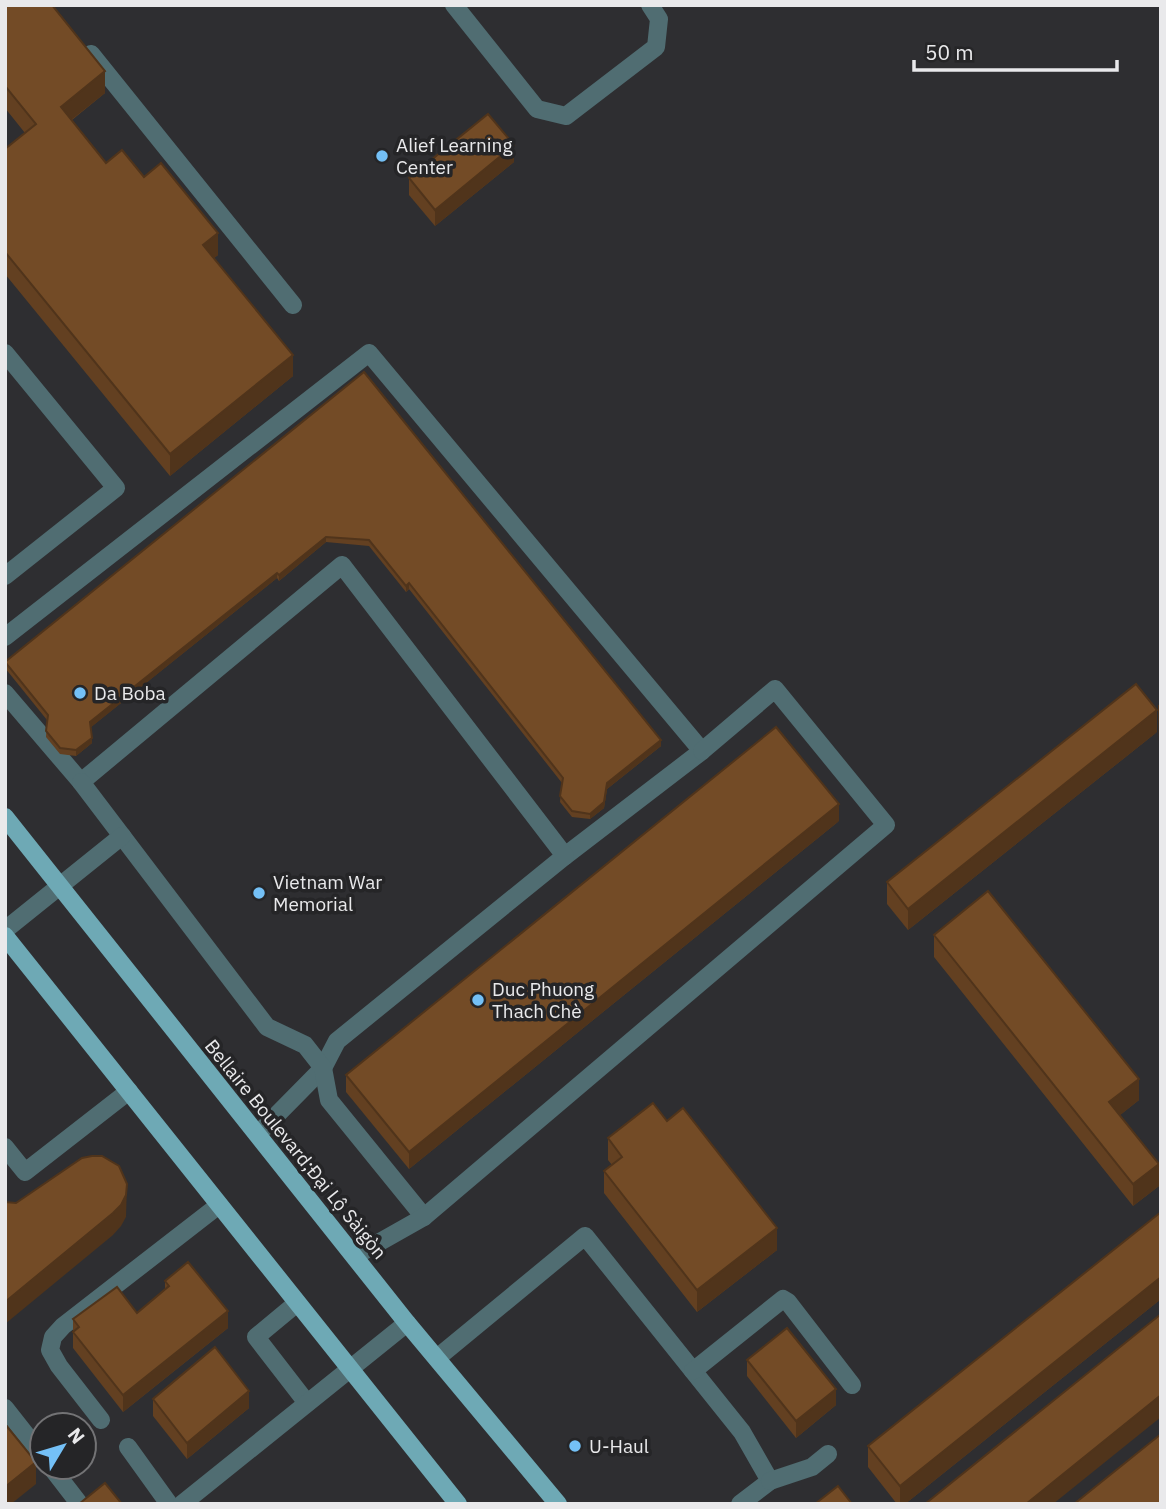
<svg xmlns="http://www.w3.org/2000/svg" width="1166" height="1509" viewBox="0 0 1166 1509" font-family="'IBM Plex Sans',sans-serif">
<rect width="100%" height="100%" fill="#2e2e31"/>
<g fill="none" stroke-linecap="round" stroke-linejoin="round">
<g stroke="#506d72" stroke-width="18">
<path d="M 454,5 L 537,109 L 566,116 L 656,47 L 659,19 L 650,5"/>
<path d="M 91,54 L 293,305"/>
<path d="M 5,353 L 116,488 L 5,576"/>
<path d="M 5,637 L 369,353 L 702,751 L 565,856"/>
<path d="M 5,693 L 81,782 L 342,565 L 565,856 L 337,1041 L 323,1068 L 258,1134"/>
<path d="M 81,782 L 267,1027 L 305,1045 L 323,1068 L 329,1100 L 424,1217"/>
<path d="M 5,930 L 122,836"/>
<path d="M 5,1147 L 25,1172 L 129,1091"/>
<path d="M 355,1256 L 424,1217 L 886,825 L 775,689 L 702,751"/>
<path d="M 297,1303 L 256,1337 L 307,1403"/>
<path d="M 437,1358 L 585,1236 L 742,1432 L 770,1481 L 740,1504"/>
<path d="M 693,1371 L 783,1299 L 788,1302 L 852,1385"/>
<path d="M 5,1408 L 42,1455"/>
<path d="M 101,1420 L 59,1366 L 50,1350 L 53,1337 L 63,1326 L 219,1205"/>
<path d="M 128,1447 L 169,1504"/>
<path d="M 51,1467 L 78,1502"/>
<path d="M 770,1481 L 812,1467 L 828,1454"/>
<path d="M 182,1504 L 407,1323"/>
</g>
<g stroke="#6ea9b5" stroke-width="18">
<path d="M 5,817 L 407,1323 L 558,1504"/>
<path d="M 5,936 L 458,1504"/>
</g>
</g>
<g fill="#634021">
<path d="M 5,5 L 105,93 L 72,120 L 106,163 L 144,177 L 218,255 L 214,258 L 293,376 L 170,476 L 5,274 L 5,149 L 25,133 L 5,108 Z"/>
<path d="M 514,162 L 435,226 L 409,195 L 409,178 Z"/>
<path d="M 364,372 L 661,746 L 607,789 L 604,808 L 590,819 L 572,817 L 560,802 L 562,783 L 409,589 L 406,592 L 369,546 L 326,542 L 279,581 L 277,578 L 91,727 L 92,743 L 76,756 L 60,754 L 46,737 L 47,720 L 5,668 L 5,662 Z"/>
<path d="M 1157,732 L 908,930 L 887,904 L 887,882 Z"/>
<path d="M 839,821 L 409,1169 L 346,1092 L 346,1075 Z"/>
<path d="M 934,935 L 1139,1100 L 1120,1115 L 1159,1186 L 1133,1206 L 934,957 Z"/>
<path d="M 667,1121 L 777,1250 L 697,1312 L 604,1193 L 604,1171 L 612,1165 L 608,1160 L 608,1138 Z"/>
<path d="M 1161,1212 L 1161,1299 L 905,1504 L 897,1504 L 868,1467 L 868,1446 Z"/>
<path d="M 165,1281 L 228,1328 L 123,1412 L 73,1348 L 73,1319 L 137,1313 L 165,1290 Z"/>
<path d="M 747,1360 L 836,1405 L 796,1438 L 747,1376 Z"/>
<path d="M 153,1399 L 249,1408 L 187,1459 L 153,1416 Z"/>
</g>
<g fill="#50341b">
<path d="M 105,71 L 105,93 L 61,128 L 61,107 Z"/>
<path d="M 514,145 L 514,162 L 435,226 L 435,210 Z"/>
<path d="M 218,233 L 218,255 L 203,267 L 203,245 Z"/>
<path d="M 293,355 L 293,376 L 170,476 L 170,454 Z"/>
<path d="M 326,537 L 326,542 L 279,581 L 279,575 Z"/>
<path d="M 277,573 L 277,578 L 90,728 L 90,722 Z"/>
<path d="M 409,583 L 409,589 L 406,592 L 406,586 Z"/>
<path d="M 1157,710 L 1157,732 L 908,930 L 908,909 Z"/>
<path d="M 92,738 L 92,743 L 76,756 L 76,750 Z"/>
<path d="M 661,740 L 661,746 L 607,789 L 604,808 L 590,819 L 590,814 L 607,783 Z"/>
<path d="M 839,804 L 839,821 L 409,1169 L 409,1152 Z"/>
<path d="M 1139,1079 L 1139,1100 L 1109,1124 L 1109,1102 Z"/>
<path d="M 1159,1164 L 1159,1186 L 1133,1206 L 1133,1184 Z"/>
<path d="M 127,1184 L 126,1217 L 121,1226 L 113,1235 L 5,1324 L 5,1302 Z"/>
<path d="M 777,1228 L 777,1250 L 697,1312 L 697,1290 Z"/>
<path d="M 1161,1277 L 1161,1299 L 905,1504 L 900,1504 L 900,1486 Z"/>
<path d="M 228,1311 L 228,1328 L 123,1412 L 123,1395 Z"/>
<path d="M 836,1389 L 836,1405 L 796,1438 L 796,1421 Z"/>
<path d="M 249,1391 L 249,1408 L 187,1459 L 187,1443 Z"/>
<path d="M 1161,1395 L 1161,1417 L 1053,1504 L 1026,1504 Z"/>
<path d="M 36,1462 L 36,1484 L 11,1504 L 5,1504 L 5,1487 Z"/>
</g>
<g fill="#734b26" stroke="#50341b" stroke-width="2">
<path d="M 5,5 L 52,5 L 105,71 L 61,107 L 106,163 L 122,150 L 144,177 L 161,163 L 218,233 L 203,245 L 293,355 L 170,454 L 5,252 L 5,149 L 36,124 L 5,86 Z"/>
<path d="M 488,114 L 514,145 L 435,210 L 409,178 Z"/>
<path d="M 364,372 L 661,740 L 607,783 L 604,802 L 590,814 L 572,811 L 560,796 L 563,778 L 409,583 L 406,586 L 369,540 L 326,537 L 279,575 L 277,573 L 90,722 L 92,738 L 76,750 L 60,748 L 46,731 L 48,715 L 5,662 Z"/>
<path d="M 1136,684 L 1157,710 L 908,909 L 887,882 Z"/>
<path d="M 1159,706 L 1161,706 L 1161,777 Z"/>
<path d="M 776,727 L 839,804 L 409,1152 L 346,1075 Z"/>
<path d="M 988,891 L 1139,1079 L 1109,1102 L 1159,1164 L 1133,1184 L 934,935 Z"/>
<path d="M 653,1103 L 667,1121 L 683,1108 L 777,1228 L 697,1290 L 604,1171 L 622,1157 L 608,1138 Z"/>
<path d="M 92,1156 L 102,1156 L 119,1166 L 127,1184 L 126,1195 L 121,1205 L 113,1213 L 5,1302 L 5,1202 L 16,1203 L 82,1158 Z"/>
<path d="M 1161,1212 L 1161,1277 L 900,1486 L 868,1446 Z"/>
<path d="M 188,1262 L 228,1311 L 123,1395 L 73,1332 L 79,1327 L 73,1319 L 117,1287 L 137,1313 L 169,1286 L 165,1281 Z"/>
<path d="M 1161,1314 L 1161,1395 L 1026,1504 L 925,1504 Z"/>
<path d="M 787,1328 L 836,1389 L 796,1421 L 747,1360 Z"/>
<path d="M 215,1347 L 249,1391 L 187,1443 L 153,1399 Z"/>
<path d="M 5,1424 L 36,1462 L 5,1487 Z"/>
<path d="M 1161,1434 L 1161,1504 L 1074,1504 Z"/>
<path d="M 105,1483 L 122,1504 L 79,1504 Z"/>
<path d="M 838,1486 L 852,1504 L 815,1504 Z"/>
</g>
<g fill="#74c0f6" stroke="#252527" stroke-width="2.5">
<circle cx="382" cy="156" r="7"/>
<circle cx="80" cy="693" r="7"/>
<circle cx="259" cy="893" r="7"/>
<circle cx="478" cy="1000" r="7"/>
<circle cx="575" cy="1446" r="7"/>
</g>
<g text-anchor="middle" stroke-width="7" stroke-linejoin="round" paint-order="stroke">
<g font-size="19" fill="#e9e9eb" stroke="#252527" text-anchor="start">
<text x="396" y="152">Alief Learning<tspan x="396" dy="22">Center</tspan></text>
<text x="94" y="700">Da Boba</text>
<text x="273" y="889">Vietnam War<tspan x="273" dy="22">Memorial</tspan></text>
<text x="492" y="996">Duc Phuong<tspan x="492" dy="22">Thach Chè</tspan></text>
<text x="589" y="1453">U-Haul</text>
</g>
<g font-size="19" fill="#e9e9eb" stroke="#252527">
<text transform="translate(296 1149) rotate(51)" y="7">Bellaire Boulevard;Đại Lộ Sàigòn</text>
</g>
</g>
<rect width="1166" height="1509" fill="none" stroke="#e9e9eb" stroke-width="14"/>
<g transform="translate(63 1446) rotate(52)"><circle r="33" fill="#252527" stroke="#737375" stroke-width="2"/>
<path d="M0-5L12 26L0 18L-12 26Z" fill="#74c0f6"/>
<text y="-10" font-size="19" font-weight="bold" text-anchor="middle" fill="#e9e9eb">N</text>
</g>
<path d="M914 60v10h203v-10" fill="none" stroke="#e9e9eb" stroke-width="3.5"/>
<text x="925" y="60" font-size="21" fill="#e9e9eb" stroke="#252527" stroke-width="5" paint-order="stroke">50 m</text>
</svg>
